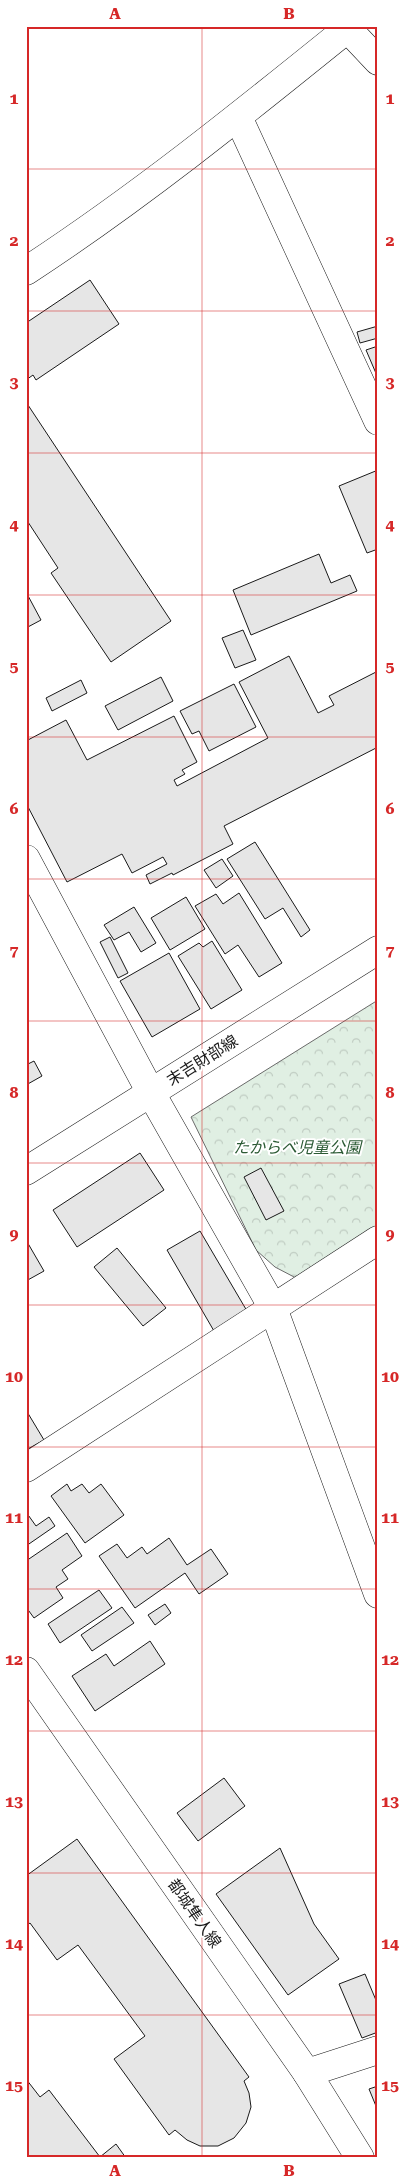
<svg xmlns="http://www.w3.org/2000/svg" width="404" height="2184" viewBox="0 0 404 2184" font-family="'Roboto Serif','Noto Sans JP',serif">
<defs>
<pattern id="park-crowns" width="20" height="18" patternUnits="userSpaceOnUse" patternTransform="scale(1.25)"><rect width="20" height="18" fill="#e0efe3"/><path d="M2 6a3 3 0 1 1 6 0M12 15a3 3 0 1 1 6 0" fill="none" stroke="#c0ccc2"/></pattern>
</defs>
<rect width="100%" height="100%" fill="#fff"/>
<path fill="url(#park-crowns)" stroke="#6a6a6a" d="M 378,1000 L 378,1228 L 296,1278 L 275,1267 L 256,1250 L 191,1117 Z"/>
<g fill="#e6e6e6" stroke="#1a1a1a">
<path d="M 90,280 L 119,324 L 36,380 L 33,375 L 26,380 L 26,323 Z"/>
<path d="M 378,326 L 378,338 L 360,343 L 357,332 Z"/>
<path d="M 378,346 L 378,378 L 366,350 Z"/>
<path d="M 26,402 L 171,621 L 111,662 L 51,573 L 58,568 L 26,519 Z"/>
<path d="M 378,470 L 378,549 L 367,553 L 339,486 Z"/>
<path d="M 319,554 L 331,583 L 350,575 L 357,591 L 251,635 L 233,590 Z"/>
<path d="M 26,592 L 41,620 L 26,628 Z"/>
<path d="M 243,630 L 256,660 L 235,668 L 222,638 Z"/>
<path d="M 289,656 L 318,713 L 334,705 L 329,696 L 378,671 L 378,747 L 224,826 L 233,844 L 173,875 L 172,873 L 150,884 L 146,875 L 167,864 L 163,857 L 132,873 L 122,854 L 67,882 L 26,803 L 26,741 L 66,720 L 87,760 L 174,716 L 197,762 L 182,770 L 185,774 L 174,780 L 177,786 L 268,738 L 239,682 Z"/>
<path d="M 161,677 L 173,701 L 118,730 L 105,706 Z"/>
<path d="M 81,680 L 87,693 L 52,711 L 46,698 Z"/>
<path d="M 234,684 L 256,727 L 209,751 L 199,731 L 192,734 L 180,711 Z"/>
<path d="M 255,842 L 310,930 L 301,937 L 283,908 L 265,919 L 227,859 Z"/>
<path d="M 222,859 L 233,876 L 216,888 L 204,870 Z"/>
<path d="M 239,893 L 282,963 L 259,977 L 238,945 L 225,954 L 195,906 L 216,894 L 223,904 Z"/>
<path d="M 186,897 L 205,929 L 170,950 L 151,918 Z"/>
<path d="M 134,907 L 156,943 L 141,952 L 129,932 L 114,940 L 104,925 Z"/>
<path d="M 110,937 L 128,973 L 118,978 L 100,942 Z"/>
<path d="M 212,941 L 242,990 L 211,1009 L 178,956 L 199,943 L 203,947 Z"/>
<path d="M 169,953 L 200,1009 L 152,1037 L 120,981 Z"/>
<path d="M 34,1061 L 42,1076 L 26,1085 L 26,1065 Z"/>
<path d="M 140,1153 L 164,1190 L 77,1247 L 53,1210 Z"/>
<path d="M 261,1168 L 284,1211 L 266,1220 L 244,1177 Z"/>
<path d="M 200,1231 L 247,1311 L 214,1331 L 167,1250 Z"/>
<path d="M 26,1240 L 44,1271 L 26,1281 Z"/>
<path d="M 117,1248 L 166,1308 L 143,1326 L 94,1267 Z"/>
<path d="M 26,1410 L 44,1440 L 26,1450 Z"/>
<path d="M 67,1484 L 71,1491 L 82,1484 L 89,1493 L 101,1484 L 124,1515 L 85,1543 L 51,1496 Z"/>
<path d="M 26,1512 L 36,1526 L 49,1517 L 55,1526 L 26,1546 Z"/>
<path d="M 67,1533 L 82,1556 L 62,1570 L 68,1579 L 56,1587 L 63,1598 L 34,1618 L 26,1607 L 26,1561 Z"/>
<path d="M 169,1538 L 187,1565 L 211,1549 L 228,1574 L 199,1594 L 185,1573 L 135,1608 L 99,1556 L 117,1544 L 127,1558 L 142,1547 L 147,1554 Z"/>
<path d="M 99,1590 L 112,1608 L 60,1643 L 48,1624 Z"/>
<path d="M 165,1604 L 171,1613 L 155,1625 L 148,1615 Z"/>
<path d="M 122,1607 L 134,1623 L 92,1651 L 81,1635 Z"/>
<path d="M 150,1641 L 165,1664 L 95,1711 L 72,1676 L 106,1654 L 114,1666 Z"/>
<path d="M 224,1778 L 245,1806 L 198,1841 L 177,1813 Z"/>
<path d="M 77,1839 L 249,2077 L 244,2081 L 249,2093 L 251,2107 L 246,2123 L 234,2138 L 218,2146 L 200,2146 L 187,2140 L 175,2130 L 169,2135 L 114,2059 L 145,2036 L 78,1945 L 57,1960 L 30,1923 L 26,1926 L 26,1876 Z"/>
<path d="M 280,1848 L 314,1924 L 339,1959 L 288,1995 L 216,1894 Z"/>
<path d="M 365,1974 L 378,2005 L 378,2032 L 362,2038 L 339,1984 Z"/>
<path d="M 26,2079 L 40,2097 L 49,2090 L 100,2157 L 116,2144 L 126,2158 L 26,2158 Z"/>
<path d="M 378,2086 L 378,2111 L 369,2089 Z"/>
</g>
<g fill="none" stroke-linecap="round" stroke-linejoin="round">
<g stroke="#1a1a1a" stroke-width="29">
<g id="minor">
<path d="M 238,117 L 378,421"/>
<path d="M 26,271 C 138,198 243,113 347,29"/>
<path d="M 26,859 L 151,1093 L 273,1308 L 378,1594"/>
<path d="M 26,1468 L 378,1240"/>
<path d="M 307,2073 L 378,2050"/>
</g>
</g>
<g stroke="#1a1a1a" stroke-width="29">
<g id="secondary">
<path d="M 345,26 L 378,61"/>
<path d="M 26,1171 L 378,950"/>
</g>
</g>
<g stroke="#1a1a1a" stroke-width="29">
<path id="primary" d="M 26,1671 L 307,2073 L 360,2158"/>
</g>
<use href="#minor" stroke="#fff" stroke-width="28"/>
<use href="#secondary" stroke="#fff" stroke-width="28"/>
<use href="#primary" stroke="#fff" stroke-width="28"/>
</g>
<path fill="none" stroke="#d62828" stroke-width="1" stroke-opacity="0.55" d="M 202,26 L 202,2158M 26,169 L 378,169M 26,311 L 378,311M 26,453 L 378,453M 26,595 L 378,595M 26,737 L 378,737M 26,879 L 378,879M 26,1021 L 378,1021M 26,1163 L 378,1163M 26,1305 L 378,1305M 26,1447 L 378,1447M 26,1589 L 378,1589M 26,1731 L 378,1731M 26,1873 L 378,1873M 26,2015 L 378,2015"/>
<g text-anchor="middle" stroke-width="4" stroke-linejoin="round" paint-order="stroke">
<g font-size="16" fill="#1a1a1a" stroke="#fff">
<text transform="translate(202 1060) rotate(-32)" y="6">末吉財部線</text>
<text transform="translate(195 1913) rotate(55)" y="6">都城隼人線</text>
</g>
<g font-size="16" font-style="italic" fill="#2b5a34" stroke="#fff">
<text x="297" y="1153">たからべ児童公園</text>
</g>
</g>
<rect width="404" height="2184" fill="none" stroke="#ffffff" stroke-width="55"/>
<rect x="28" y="28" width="348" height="2128" fill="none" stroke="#d62828" stroke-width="2"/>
<g font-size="16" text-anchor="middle" font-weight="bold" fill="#d62828">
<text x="115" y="19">A</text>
<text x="289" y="19">B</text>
<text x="14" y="104">1</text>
<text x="390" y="104">1</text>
<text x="14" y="246">2</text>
<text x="390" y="246">2</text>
<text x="14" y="388">3</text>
<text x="390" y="388">3</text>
<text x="14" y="530">4</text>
<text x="390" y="530">4</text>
<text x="14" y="672">5</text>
<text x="390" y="672">5</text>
<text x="14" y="814">6</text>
<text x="390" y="814">6</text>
<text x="14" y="956">7</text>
<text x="390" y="956">7</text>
<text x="14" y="1098">8</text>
<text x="390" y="1098">8</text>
<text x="14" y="1240">9</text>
<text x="390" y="1240">9</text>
<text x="14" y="1382">10</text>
<text x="390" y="1382">10</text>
<text x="14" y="1523">11</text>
<text x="390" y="1523">11</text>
<text x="14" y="1665">12</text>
<text x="390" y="1665">12</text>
<text x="14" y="1807">13</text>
<text x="390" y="1807">13</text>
<text x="14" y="1949">14</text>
<text x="390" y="1949">14</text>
<text x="14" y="2091">15</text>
<text x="390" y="2091">15</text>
<text x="115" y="2176">A</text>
<text x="289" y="2176">B</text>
</g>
</svg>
